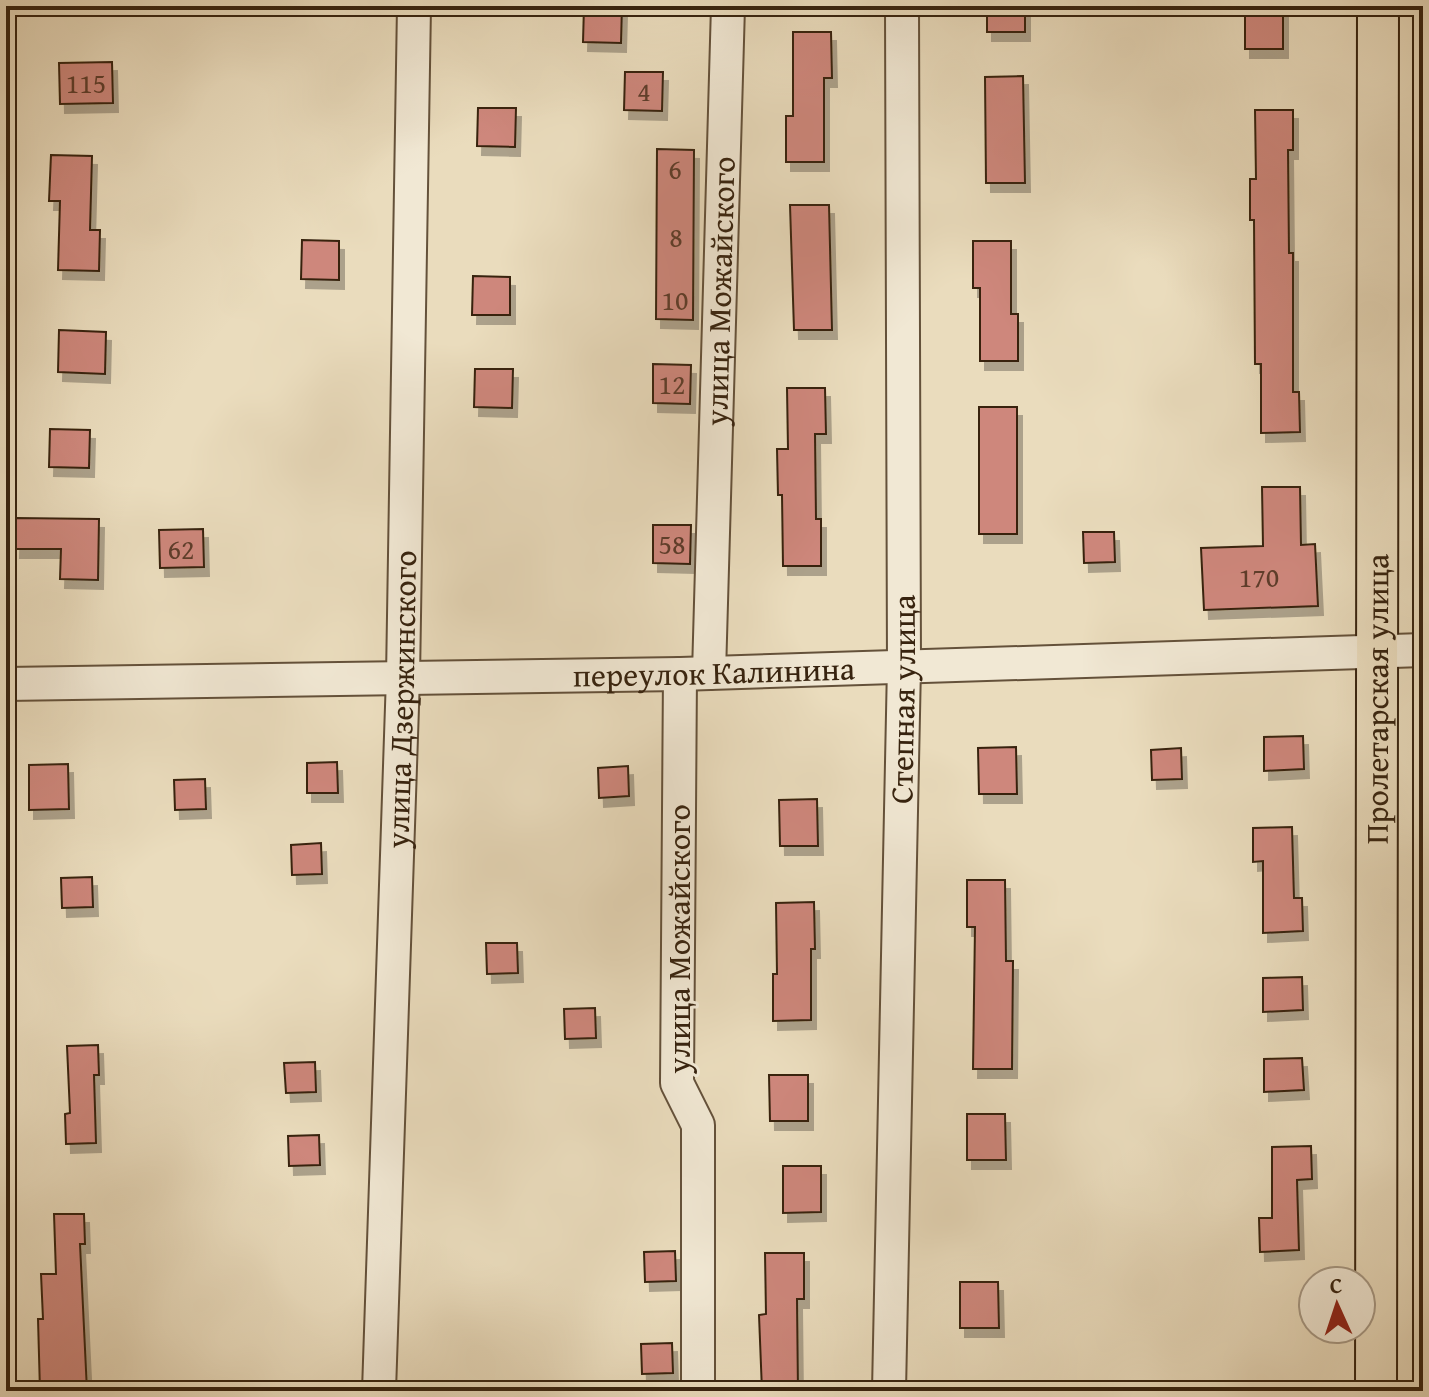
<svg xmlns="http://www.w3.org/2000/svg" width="1429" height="1397" viewBox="0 0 1429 1397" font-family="'Gentium Book Plus',serif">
<defs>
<filter id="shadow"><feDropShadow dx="5" dy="9" stdDeviation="0" flood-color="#0004"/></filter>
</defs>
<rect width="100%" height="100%" fill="#eadcbd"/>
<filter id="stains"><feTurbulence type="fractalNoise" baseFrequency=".0025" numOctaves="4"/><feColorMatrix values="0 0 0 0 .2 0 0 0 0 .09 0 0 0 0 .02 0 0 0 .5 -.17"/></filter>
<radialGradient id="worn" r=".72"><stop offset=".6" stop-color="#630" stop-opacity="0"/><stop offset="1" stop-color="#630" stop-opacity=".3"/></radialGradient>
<g fill="#ce877c" stroke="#37230f" stroke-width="2" filter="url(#shadow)">
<path d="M 584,6 L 622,6 L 621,43 L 583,42 Z"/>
<rect x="987" y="6" width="38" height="26"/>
<rect x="1245" y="9" width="38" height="40"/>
<path d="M 793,32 L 831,32 L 832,78 L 824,78 L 824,162 L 786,162 L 786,116 L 793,116 Z"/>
<path d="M 112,62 L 113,103 L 60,104 L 59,63 Z"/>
<path d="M 625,72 L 663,72 L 662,111 L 624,110 Z"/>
<path d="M 1023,76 L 1025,183 L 986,183 L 985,77 Z"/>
<path d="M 478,108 L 516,108 L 515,147 L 477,146 Z"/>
<path d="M 1255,110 L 1293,110 L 1293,150 L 1288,150 L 1289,253 L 1293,253 L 1293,392 L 1299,392 L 1300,432 L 1261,433 L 1261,364 L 1255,364 L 1254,220 L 1250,220 L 1250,179 L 1256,179 Z"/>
<path d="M 657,149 L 694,150 L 693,320 L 656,319 Z"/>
<path d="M 51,155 L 92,156 L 90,230 L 100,230 L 99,271 L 58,270 L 60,201 L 49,201 Z"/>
<path d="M 790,205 L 829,205 L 832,330 L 794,330 Z"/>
<path d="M 302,240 L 339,241 L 339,280 L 301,279 Z"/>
<path d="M 973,241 L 1011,241 L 1011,314 L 1018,314 L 1018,361 L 980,361 L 980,288 L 973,288 Z"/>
<path d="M 473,276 L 510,277 L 510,315 L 472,315 Z"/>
<path d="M 59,330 L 106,332 L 105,374 L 58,372 Z"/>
<path d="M 653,364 L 691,365 L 690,404 L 653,403 Z"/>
<path d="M 475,369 L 513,369 L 512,408 L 474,407 Z"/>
<path d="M 787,388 L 825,388 L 826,434 L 815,434 L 816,519 L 821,519 L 821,566 L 783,566 L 782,495 L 778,495 L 777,449 L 788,449 Z"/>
<rect x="979" y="407" width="38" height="127"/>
<path d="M 50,429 L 90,430 L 89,468 L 49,467 Z"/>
<path d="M 1262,487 L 1300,487 L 1301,545 L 1315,544 L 1318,606 L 1204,610 L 1201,548 L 1263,546 Z"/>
<path d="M 16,518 L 99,519 L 98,580 L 60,579 L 61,549 L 15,549 Z"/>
<path d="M 653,525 L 691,525 L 690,564 L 653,563 Z"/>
<path d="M 203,529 L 204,567 L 160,568 L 159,530 Z"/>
<path d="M 1083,532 L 1114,532 L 1115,562 L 1084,563 Z"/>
<path d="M 1303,736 L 1304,769 L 1264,771 L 1264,737 Z"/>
<path d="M 1016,747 L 1017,794 L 979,794 L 978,748 Z"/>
<path d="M 1181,748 L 1182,779 L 1152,780 L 1151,750 Z"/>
<path d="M 337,762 L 338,793 L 307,793 L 307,763 Z"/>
<path d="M 68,764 L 69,809 L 29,810 L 29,765 Z"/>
<path d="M 628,766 L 629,796 L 599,798 L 598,768 Z"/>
<path d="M 205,779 L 206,809 L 175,810 L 174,780 Z"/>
<path d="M 817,799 L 818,846 L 780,846 L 779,800 Z"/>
<path d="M 1292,827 L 1294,898 L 1302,898 L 1303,931 L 1263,933 L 1263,861 L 1253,862 L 1253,828 Z"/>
<path d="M 321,843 L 322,874 L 292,875 L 291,845 Z"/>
<path d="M 92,877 L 93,907 L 62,908 L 61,878 Z"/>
<path d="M 967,880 L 1005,880 L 1006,961 L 1013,961 L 1012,1069 L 973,1069 L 975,927 L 967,927 Z"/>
<path d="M 814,902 L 815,949 L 811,949 L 811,1020 L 773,1021 L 773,974 L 777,974 L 776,903 Z"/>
<path d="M 486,943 L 517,943 L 518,973 L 487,974 Z"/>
<path d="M 1302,977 L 1303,1010 L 1263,1012 L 1263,978 Z"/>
<path d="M 595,1008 L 596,1038 L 565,1039 L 564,1009 Z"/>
<path d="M 98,1045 L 99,1075 L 94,1075 L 96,1143 L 66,1144 L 65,1114 L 70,1113 L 67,1046 Z"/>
<path d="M 1302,1058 L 1304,1090 L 1264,1092 L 1264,1059 Z"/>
<path d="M 315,1062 L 316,1092 L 286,1093 L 284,1063 Z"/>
<path d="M 769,1075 L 808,1075 L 808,1121 L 770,1121 Z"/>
<path d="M 967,1114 L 1005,1114 L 1006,1160 L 967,1160 Z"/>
<path d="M 319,1135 L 320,1165 L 289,1166 L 288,1136 Z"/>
<path d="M 1311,1146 L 1312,1179 L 1297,1180 L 1299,1250 L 1260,1252 L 1259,1218 L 1272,1218 L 1272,1147 Z"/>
<path d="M 783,1166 L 821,1166 L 821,1212 L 783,1213 Z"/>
<path d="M 54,1214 L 84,1214 L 85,1244 L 80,1244 L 87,1391 L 40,1391 L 38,1319 L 43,1319 L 41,1274 L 56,1274 Z"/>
<path d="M 675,1251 L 676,1281 L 645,1282 L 644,1252 Z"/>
<path d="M 765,1253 L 804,1253 L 804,1299 L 797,1299 L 798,1391 L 762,1391 L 759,1315 L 766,1314 Z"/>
<path d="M 960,1282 L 998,1282 L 999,1328 L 960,1328 Z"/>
<path d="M 672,1343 L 673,1373 L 642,1374 L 641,1344 Z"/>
</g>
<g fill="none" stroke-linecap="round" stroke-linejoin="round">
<g stroke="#64513a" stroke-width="36">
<g id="minor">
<path id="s1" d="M 709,673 L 728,6"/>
<path d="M 680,674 L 677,1083 L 698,1125 L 698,1391"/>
<path id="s2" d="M 6,684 L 680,674 L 1423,650"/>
<path id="s3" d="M 379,1391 L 403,677 L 414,6"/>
<path id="s4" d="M 889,1391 L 904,666 L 902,6"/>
</g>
</g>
<g stroke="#37230f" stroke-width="44">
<g id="major">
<path id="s5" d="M 1376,1391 L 1378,6"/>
</g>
</g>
<use href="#minor" stroke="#f1e8d4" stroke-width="32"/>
<use href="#major" stroke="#eadcbd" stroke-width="40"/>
</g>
<g text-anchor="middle" stroke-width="6" stroke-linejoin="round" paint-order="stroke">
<g font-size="28" fill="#5d3c2a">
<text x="86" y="93">115</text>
<text x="644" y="101">4</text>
<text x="675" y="179">6</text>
<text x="676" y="247">8</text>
<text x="675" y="310">10</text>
<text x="672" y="394">12</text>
<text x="672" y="554">58</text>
<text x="181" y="559">62</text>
<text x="1259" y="587">170</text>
</g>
<g font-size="32" fill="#37230f" stroke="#f1e8d4">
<text dy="11" stroke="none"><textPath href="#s1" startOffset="382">улица Можайского</textPath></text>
<text dy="11" stroke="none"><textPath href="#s2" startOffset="708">переулок Калинина</textPath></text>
<text dy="11" stroke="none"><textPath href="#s3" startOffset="692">улица Дзержинского</textPath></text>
<text dy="11" stroke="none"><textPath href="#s4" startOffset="692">Степная улица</textPath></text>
<text dy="11" stroke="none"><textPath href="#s5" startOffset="692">Пролетарская улица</textPath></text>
<text transform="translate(679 939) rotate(-90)" y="11">улица Можайского</text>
</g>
</g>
<rect width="1429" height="1397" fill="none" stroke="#eadcbd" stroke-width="32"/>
<rect x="8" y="8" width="1413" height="1381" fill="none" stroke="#37230f" stroke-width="4"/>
<rect x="16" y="16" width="1397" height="1365" fill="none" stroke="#37230f" stroke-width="2"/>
<g transform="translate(1337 1305) rotate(357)"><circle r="38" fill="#f1e8d4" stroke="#a79985" stroke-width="2"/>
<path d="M0-6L14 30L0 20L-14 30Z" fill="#8f2418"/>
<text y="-12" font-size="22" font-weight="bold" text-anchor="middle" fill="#37230f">С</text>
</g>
<rect width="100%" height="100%" filter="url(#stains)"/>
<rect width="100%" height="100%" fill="url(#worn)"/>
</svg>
